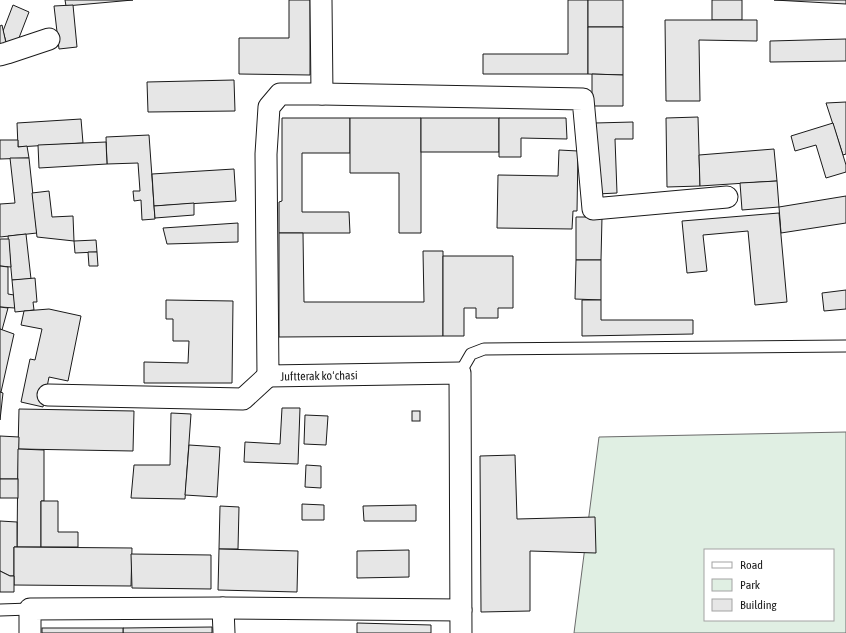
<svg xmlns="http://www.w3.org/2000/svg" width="846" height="633" viewBox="0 0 846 633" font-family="'Asap Condensed',sans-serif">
<rect width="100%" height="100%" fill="#fff"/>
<path fill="#e0efe3" stroke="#6a6a6a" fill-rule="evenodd" d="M 846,432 L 846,633 L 574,633 L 599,437 ZM 705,550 L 833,550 L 833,620 L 705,620 Z"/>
<g fill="#e6e6e6" stroke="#1a1a1a">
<path d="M 65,0 L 133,0 L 66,6 Z"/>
<path d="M 289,0 L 310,0 L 310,75 L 239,74 L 239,38 L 289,38 Z"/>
<path d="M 568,0 L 588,0 L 588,74 L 483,74 L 483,54 L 568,54 Z"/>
<rect x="588" y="0" width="35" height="27"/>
<rect x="712" y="0" width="30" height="20"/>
<path d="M 774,0 L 846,0 L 846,4 Z"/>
<path d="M 13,5 L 29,12 L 17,43 L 6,42 L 3,31 Z"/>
<path d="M 73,5 L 77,47 L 59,49 L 54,6 Z"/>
<path d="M 665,20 L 757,20 L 757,41 L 699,40 L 700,101 L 666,101 Z"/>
<path d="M 2,25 L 6,43 L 0,45 L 0,26 Z"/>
<path d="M 588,27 L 623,27 L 623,75 L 588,74 Z"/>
<path d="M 846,39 L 846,61 L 770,62 L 770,41 Z"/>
<path d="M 592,74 L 623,75 L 623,106 L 592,106 Z"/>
<path d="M 234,80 L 235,111 L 148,112 L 147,82 Z"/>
<path d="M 846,102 L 846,154 L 843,155 L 826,103 Z"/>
<path d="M 698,117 L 700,186 L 667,187 L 666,118 Z"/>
<path d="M 282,118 L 350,118 L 350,153 L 302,153 L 302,212 L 349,212 L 350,233 L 279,233 L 279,202 L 282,201 Z"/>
<path d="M 350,118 L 421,118 L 421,233 L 399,233 L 399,173 L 350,173 Z"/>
<rect x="421" y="118" width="78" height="34"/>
<path d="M 499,118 L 566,118 L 567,139 L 521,138 L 521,157 L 499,157 Z"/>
<path d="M 81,119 L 83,143 L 18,147 L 17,123 Z"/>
<path d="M 633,122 L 633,139 L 615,139 L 617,193 L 597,194 L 595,123 Z"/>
<path d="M 833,123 L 846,165 L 846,172 L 826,178 L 816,145 L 795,151 L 791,136 Z"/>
<path d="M 149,135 L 155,219 L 142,220 L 141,200 L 134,201 L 133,191 L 140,191 L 138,163 L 107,164 L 106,137 Z"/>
<path d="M 0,140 L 18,140 L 18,147 L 27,146 L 29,158 L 0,159 Z"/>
<path d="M 106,142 L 107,164 L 39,168 L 38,145 Z"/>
<path d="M 774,149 L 777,181 L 700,186 L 699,155 Z"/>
<path d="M 559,150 L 578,151 L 577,211 L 573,211 L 572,229 L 497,228 L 498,175 L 558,176 Z"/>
<path d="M 10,158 L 29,158 L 37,233 L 0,237 L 0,204 L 15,203 Z"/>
<path d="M 234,169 L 236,201 L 154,206 L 152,174 Z"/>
<path d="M 777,181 L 779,207 L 742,210 L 740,183 Z"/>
<path d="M 49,191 L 52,217 L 73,216 L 74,241 L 37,237 L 32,193 Z"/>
<path d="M 846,196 L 846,223 L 781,233 L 779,207 Z"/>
<path d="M 194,203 L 194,215 L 155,218 L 154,206 Z"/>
<path d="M 779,213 L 787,302 L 755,305 L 748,231 L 703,235 L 707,271 L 687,273 L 682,221 Z"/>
<path d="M 576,217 L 602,217 L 601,260 L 576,260 Z"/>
<path d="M 238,223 L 238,242 L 167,244 L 163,228 Z"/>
<path d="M 279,233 L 303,233 L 304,302 L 424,302 L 423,251 L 443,251 L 443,336 L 279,337 Z"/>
<path d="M 26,234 L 31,279 L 12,280 L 8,236 Z"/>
<path d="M 0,239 L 9,239 L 11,267 L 0,266 Z"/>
<path d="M 96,240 L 97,252 L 75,253 L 74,241 Z"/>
<path d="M 88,252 L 97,252 L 98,266 L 89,266 Z"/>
<path d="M 443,256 L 513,256 L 513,308 L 498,308 L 498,318 L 476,318 L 476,308 L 464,308 L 464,336 L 443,336 Z"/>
<path d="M 576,260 L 601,260 L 601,300 L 575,299 Z"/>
<path d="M 0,266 L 8,267 L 8,294 L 14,295 L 15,308 L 0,307 Z"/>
<path d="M 35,278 L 37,302 L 33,302 L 34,310 L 15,312 L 12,280 Z"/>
<path d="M 846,290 L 846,309 L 824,311 L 822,293 Z"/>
<path d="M 166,300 L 233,301 L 232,383 L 144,383 L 144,362 L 188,363 L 189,341 L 173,341 L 173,319 L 166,319 Z"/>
<path d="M 582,300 L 601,300 L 601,320 L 693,320 L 693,334 L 582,336 Z"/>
<path d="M 0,307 L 8,308 L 2,330 L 0,329 Z"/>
<path d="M 49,309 L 81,316 L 68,381 L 49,377 L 43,407 L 21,402 L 30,359 L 35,360 L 42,329 L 21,325 L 24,311 Z"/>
<path d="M 0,329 L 14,334 L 1,392 L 0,392 Z"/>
<path d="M 0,392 L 3,393 L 0,420 Z"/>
<path d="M 282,408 L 300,408 L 298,464 L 244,462 L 245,442 L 280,444 Z"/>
<path d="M 19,409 L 134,411 L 133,451 L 18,449 Z"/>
<rect x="412" y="411" width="8" height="10"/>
<path d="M 171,413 L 191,414 L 185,499 L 131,498 L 134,465 L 170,465 Z"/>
<path d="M 305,415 L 328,416 L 326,445 L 304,444 Z"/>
<path d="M 0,436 L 19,437 L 18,479 L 0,479 Z"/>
<path d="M 189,445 L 220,447 L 217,497 L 185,495 Z"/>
<path d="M 18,449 L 44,450 L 44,501 L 41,501 L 41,547 L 17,547 Z"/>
<path d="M 515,455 L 517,519 L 595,517 L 596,553 L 530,551 L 530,611 L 481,612 L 480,456 Z"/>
<path d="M 306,465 L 321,466 L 321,488 L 305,487 Z"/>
<rect x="0" y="479" width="18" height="19"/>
<path d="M 41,501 L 58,501 L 58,532 L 78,532 L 78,547 L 41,547 Z"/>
<path d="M 302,504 L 324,505 L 324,520 L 302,520 Z"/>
<path d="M 416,505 L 416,521 L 364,521 L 363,506 Z"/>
<path d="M 220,506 L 239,507 L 238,549 L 219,549 Z"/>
<path d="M 0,521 L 17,522 L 17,547 L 14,547 L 14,576 L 10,576 L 0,571 Z"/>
<path d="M 14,547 L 132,548 L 131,586 L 14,585 Z"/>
<path d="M 219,549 L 298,551 L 297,592 L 218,590 Z"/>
<path d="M 409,550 L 409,577 L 357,578 L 357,551 Z"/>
<path d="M 131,554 L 211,555 L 211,589 L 132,588 Z"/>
<path d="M 0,571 L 10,576 L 14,576 L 14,592 L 0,592 Z"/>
<path d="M 357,623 L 431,625 L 431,633 L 357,633 Z"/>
<path d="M 212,627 L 212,633 L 123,633 L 123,628 Z"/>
<rect x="42" y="628" width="81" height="5"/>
</g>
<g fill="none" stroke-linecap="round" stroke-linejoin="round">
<g stroke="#1a1a1a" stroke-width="13">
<g id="lane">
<path d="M 460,373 L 471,354 L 484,349 L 846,346"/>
<path d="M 0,610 L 30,609"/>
</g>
</g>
<g stroke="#1a1a1a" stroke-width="23">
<g id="street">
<path d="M 321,0 L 322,94 L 280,94 L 269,107 L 266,154 L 268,376 L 460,373 L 461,633"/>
<path d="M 0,55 L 7,53 L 49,39"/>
<path d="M 322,94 L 583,99 L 593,209 L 727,197"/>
<path d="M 48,395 L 243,399 L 268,376"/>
<path d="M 223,608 L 224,633"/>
<path d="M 30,633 L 30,609 L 223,608 L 461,610"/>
</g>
</g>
<use href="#lane" stroke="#fff" stroke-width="11"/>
<use href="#street" stroke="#fff" stroke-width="21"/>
</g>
<g text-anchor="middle" stroke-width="3" stroke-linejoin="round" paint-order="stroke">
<g font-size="12" fill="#1a1a1a" stroke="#fff">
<text transform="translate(319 376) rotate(-1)" y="4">Juftterak koʻchasi</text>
</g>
</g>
<rect x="704" y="549" width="130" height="72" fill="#ffffff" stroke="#a3a3a3"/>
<rect x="712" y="562" width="20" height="6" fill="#ffffff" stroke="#a3a3a3"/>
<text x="740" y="569" font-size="12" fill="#1a1a1a">Road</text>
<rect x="712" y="579" width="20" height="12" fill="#e0efe3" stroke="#a3a3a3"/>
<text x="740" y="589" font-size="12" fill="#1a1a1a">Park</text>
<rect x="712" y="599" width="20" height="12" fill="#e6e6e6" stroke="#a3a3a3"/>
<text x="740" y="609" font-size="12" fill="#1a1a1a">Building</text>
</svg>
